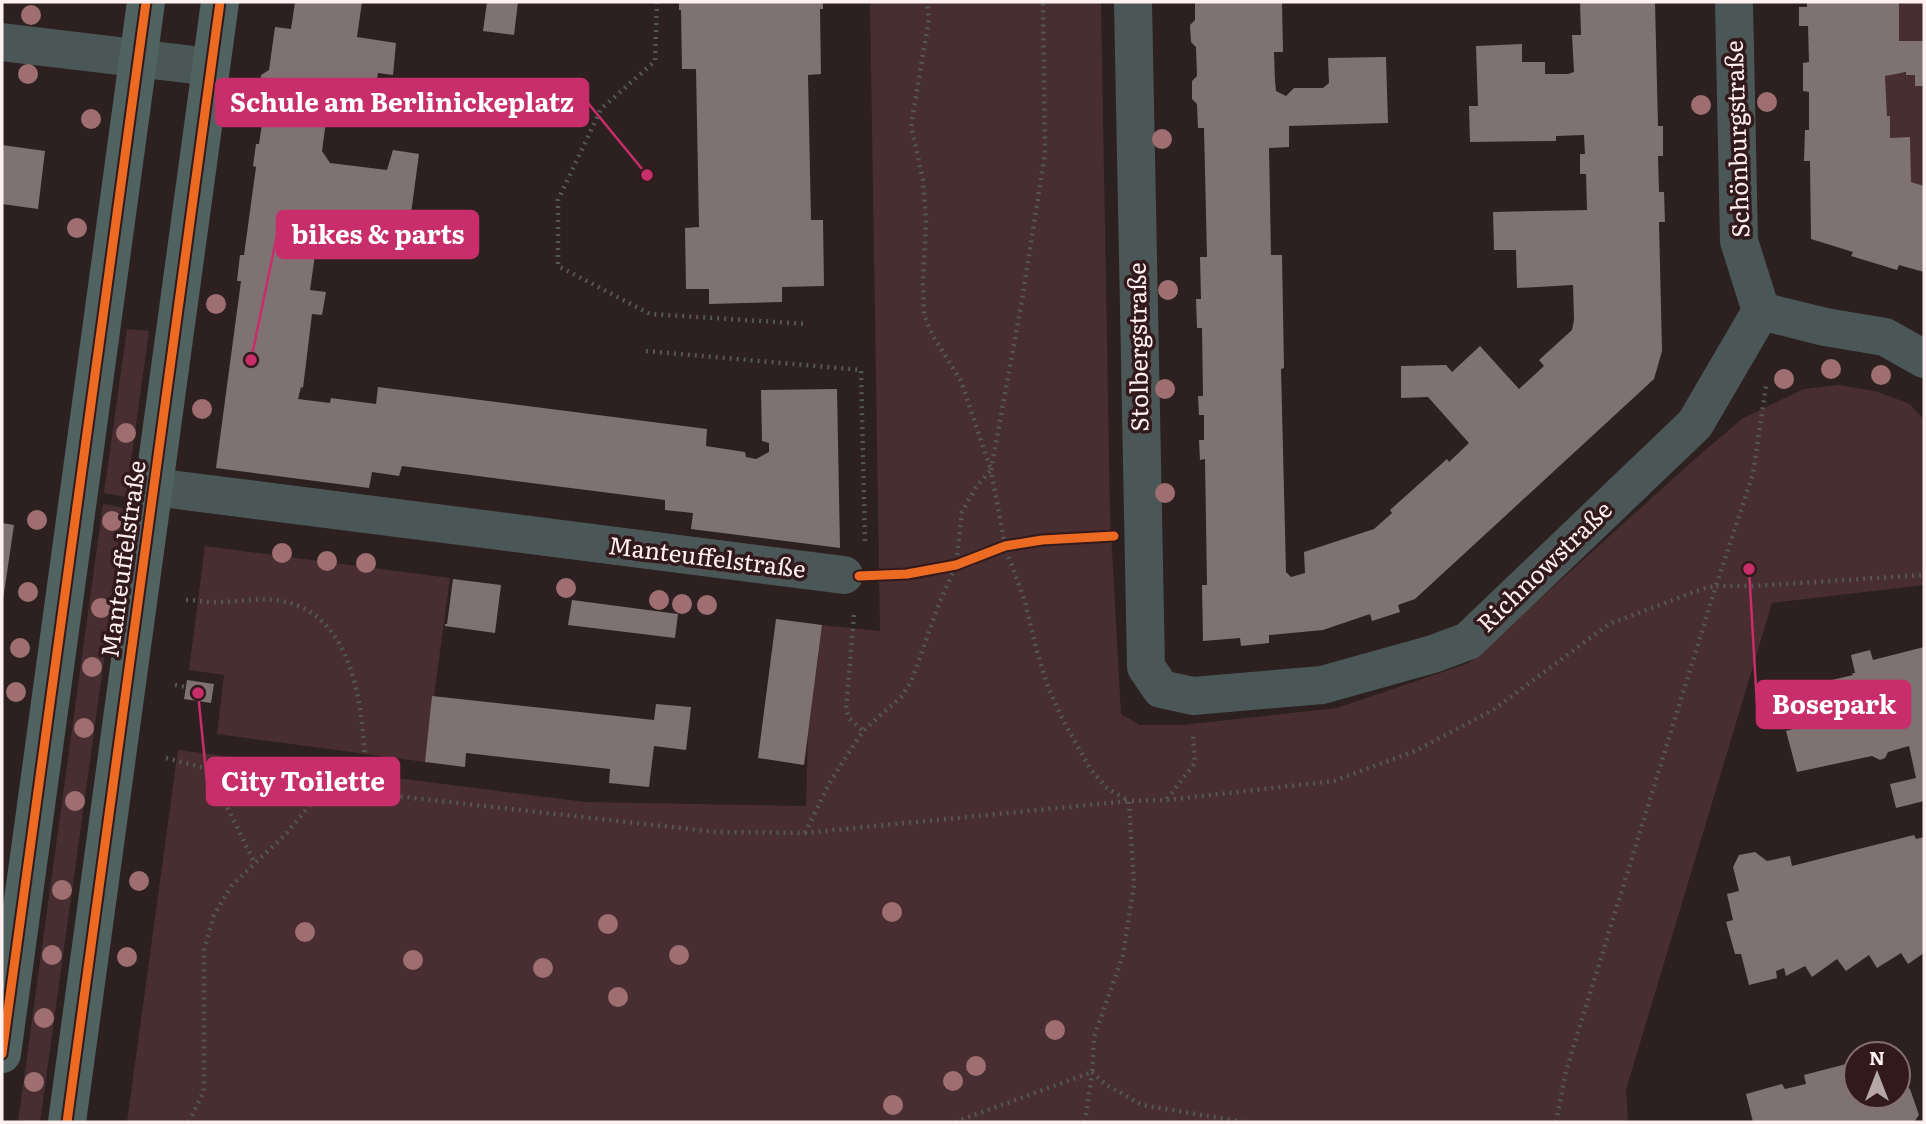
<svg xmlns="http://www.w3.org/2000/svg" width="1926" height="1124" viewBox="0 0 1926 1124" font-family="Literata,serif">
<rect width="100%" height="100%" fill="#2c2020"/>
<g fill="#482e30">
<path d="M 870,2 L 1101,2 L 1110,514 L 1121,714 L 1140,725 L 1182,725 L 1337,708 L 1469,663 L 1696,458 L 1743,418 L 1804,389 L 1839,385 L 1875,391 L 1910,404 L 1924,420 L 1924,585 L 1772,603 L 1626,1090 L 1628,1122 L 127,1122 L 178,750 L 585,802 L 806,806 L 808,737 L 822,625 L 880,631 Z"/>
<rect x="1899" y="2" width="25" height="39"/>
<path d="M 1896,72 L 1915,75 L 1915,86 L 1924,86 L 1924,186 L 1911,182 L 1910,138 L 1890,138 L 1890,116 L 1887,116 L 1885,76 Z"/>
<path d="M 127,329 L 149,331 L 126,497 L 104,493 Z"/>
<path d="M 103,504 L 125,508 L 40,1122 L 18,1122 Z"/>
<path d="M 205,546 L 450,578 L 425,762 L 217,734 L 224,675 L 189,670 Z"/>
</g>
<g fill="#7e7273">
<path d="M 295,2 L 362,2 L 357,37 L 396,43 L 393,75 L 378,73 L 373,106 L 329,99 L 322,151 L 330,163 L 387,170 L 393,150 L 419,154 L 408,236 L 328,227 L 327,235 L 318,234 L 310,290 L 326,292 L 322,315 L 312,314 L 303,388 L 301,387 L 298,399 L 330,403 L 331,398 L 376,404 L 378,387 L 707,429 L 706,446 L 745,452 L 746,457 L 756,459 L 769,452 L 769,443 L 762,441 L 761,390 L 837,389 L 840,548 L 691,529 L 693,513 L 665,510 L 665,500 L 531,483 L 402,466 L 399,476 L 372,472 L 369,488 L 216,468 L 241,281 L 237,281 L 240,255 L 244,255 L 256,167 L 253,166 L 256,144 L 259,144 L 267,91 L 260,86 L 261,75 L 269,70 L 275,27 L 291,29 Z"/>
<path d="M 487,2 L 518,2 L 514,35 L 483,31 Z"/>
<path d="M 679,2 L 823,2 L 823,9 L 820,9 L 821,74 L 808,75 L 811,220 L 823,220 L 824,286 L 782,287 L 782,302 L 709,304 L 709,289 L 686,289 L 685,228 L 699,227 L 696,69 L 682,69 L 681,10 L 679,10 Z"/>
<path d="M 1195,2 L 1282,2 L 1283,52 L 1274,52 L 1275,81 L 1276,91 L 1286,96 L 1294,88 L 1323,88 L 1329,83 L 1328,58 L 1386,57 L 1388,123 L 1289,126 L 1289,147 L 1269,148 L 1271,255 L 1282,255 L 1284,368 L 1281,369 L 1286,572 L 1291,577 L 1305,573 L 1304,552 L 1374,529 L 1392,513 L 1390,510 L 1447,459 L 1449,462 L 1469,443 L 1428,397 L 1401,398 L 1401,366 L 1446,365 L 1452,372 L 1480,346 L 1519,389 L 1544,366 L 1539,360 L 1572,330 L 1574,320 L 1573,285 L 1517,288 L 1516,250 L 1494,250 L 1493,212 L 1587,210 L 1586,174 L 1580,174 L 1580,154 L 1585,154 L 1584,135 L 1556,136 L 1556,141 L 1470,142 L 1469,106 L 1478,106 L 1476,46 L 1522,44 L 1522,62 L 1545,62 L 1545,74 L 1568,74 L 1574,72 L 1572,35 L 1581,35 L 1580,2 L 1655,2 L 1658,126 L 1663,126 L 1663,156 L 1658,156 L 1659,192 L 1664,192 L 1665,222 L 1659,222 L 1662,351 L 1654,379 L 1415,599 L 1398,605 L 1400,612 L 1372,621 L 1370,614 L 1323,630 L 1269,635 L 1269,643 L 1241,646 L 1240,638 L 1203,641 L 1202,585 L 1207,585 L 1205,459 L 1200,460 L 1199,440 L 1204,440 L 1204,415 L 1199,415 L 1198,396 L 1203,396 L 1202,328 L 1197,328 L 1196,299 L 1201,299 L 1200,257 L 1207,257 L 1204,128 L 1198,128 L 1197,104 L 1192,99 L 1192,81 L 1197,76 L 1196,47 L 1191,42 L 1190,25 L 1195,20 Z"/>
<path d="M 1807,2 L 1899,2 L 1899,41 L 1924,41 L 1924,86 L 1915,86 L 1915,75 L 1906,75 L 1906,72 L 1885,76 L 1887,116 L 1890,116 L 1890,138 L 1910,137 L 1911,182 L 1924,186 L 1924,272 L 1899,265 L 1897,270 L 1851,256 L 1853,252 L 1811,239 L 1810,161 L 1804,161 L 1805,130 L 1809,130 L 1809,92 L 1803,91 L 1803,63 L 1809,62 L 1808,26 L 1799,26 L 1799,7 L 1807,7 Z"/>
<path d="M 2,145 L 45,151 L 38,209 L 2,204 Z"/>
<path d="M 2,523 L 14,525 L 3,600 L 2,600 Z"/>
<path d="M 453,579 L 501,585 L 495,633 L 445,626 L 445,624 L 447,624 Z"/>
<path d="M 572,600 L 678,614 L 675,638 L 568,625 Z"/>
<path d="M 776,619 L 822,625 L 804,765 L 758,758 Z"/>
<path d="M 1924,647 L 1924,801 L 1896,808 L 1890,784 L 1916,778 L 1909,746 L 1888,752 L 1885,758 L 1880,760 L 1872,756 L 1797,772 L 1786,731 L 1808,725 L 1798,688 L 1853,675 L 1852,673 L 1855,673 L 1851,655 L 1870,650 L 1873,660 Z"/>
<path d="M 187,680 L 214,684 L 211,703 L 184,699 Z"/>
<path d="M 432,696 L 654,720 L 656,704 L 691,707 L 686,750 L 654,746 L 649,787 L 609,783 L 610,769 L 466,753 L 465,767 L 425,762 Z"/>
<path d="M 1914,835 L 1916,839 L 1924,837 L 1924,953 L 1908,964 L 1901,953 L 1877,968 L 1869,955 L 1846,971 L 1837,959 L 1812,977 L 1805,966 L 1786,976 L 1784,968 L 1776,971 L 1777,978 L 1749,985 L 1741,954 L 1735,954 L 1726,922 L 1733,920 L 1727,894 L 1739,891 L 1733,867 L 1739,855 L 1755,852 L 1767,861 L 1790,856 L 1792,866 Z"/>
<path d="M 1846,1064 L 1850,1067 L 1856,1066 L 1856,1096 L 1898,1096 L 1898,1082 L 1910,1089 L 1919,1115 L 1914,1122 L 1753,1122 L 1746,1094 L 1782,1084 L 1785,1089 L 1806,1084 L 1804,1075 Z"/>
</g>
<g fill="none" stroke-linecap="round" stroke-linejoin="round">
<g stroke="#535756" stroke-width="4.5" stroke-dasharray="2 5" stroke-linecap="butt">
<path d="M 657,2 L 655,61 L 601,109 L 558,200 L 558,266 L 650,314 L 808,324"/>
<path d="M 646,351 L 861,370 L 865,542"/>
<path d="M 186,600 C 197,600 208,603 218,602 C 240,602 260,597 282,601 C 363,617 364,729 366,793"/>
<path d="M 854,615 L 846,709 L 849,718 L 863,731"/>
<path d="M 175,685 L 186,687"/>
<path d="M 166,758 L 209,769 L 324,788 L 716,832 L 805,833 L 1129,801 L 1167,800 L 1334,781 L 1415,751 L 1493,710 L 1609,624 L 1705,588 L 1716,586 L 1753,474 L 1766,386"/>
<path d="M 209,770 L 255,864"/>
<path d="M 1167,799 L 1195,763 L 1193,736"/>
<path d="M 805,833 L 831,780 L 863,731 L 901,697 L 911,682 L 939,604 L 956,565 L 962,512 L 976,487 L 991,470 L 961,381 L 933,336 L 924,315 L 923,284 L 926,220 L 923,180 L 911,126 L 929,19 L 927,2"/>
<path d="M 1092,1072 L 1105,1084 L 1142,1105 L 1244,1122"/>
<path d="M 189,1122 L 204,1091 L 204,950 L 214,915 L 232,885 L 285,835 L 324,788"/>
<path d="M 955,1122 L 1092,1072 L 1094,1037 L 1123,955 L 1134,885 L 1129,801 L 1107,788 L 1091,770 L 1063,720 L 1048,687 L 1037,652 L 1025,602 L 1005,546 L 991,470 L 1021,306 L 1045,154 L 1043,2"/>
<path d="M 1085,1122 L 1092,1073"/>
<path d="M 1556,1122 L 1566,1071 L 1716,586 L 1753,586 L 1924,575"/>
</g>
<g stroke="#4b5756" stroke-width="38">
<path d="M 1133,2 L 1146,667 L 1161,689 L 1193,696 L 1322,685 L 1433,654 L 1468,641 L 1695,424 L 1761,311"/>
<path d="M 1734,2 L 1739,241 L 1761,311"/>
<path d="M 2,42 L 211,67"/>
<path d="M 1761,311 L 1825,327 L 1885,337 L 1924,359"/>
<path d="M 154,487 L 844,575"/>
</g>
<g stroke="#516361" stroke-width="38">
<path d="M 2,1054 L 146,2"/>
<path d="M 67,1122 L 220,2"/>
</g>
<g stroke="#321a1c" stroke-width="13">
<g id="cycleway">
<path d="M 859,576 L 907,574 L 956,565 L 1005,546 L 1042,540 L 1114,536"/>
<path d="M 2,1054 L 146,2"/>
<path d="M 67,1122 L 220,2"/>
</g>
</g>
<use href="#cycleway" stroke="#ed6a23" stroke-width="9"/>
</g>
<g fill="#9e6e71">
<circle cx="31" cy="15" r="10"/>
<circle cx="28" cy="74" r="10"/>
<circle cx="1767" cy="102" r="10"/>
<circle cx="1701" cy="105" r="10"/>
<circle cx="91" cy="119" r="10"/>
<circle cx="1162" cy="139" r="10"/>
<circle cx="77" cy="228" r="10"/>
<circle cx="1168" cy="290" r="10"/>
<circle cx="216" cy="304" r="10"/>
<circle cx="1831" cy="369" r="10"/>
<circle cx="1881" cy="375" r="10"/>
<circle cx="1784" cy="379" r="10"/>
<circle cx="1165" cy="389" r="10"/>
<circle cx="202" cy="409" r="10"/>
<circle cx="126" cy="433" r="10"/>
<circle cx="1165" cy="493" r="10"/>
<circle cx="37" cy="520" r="10"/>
<circle cx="112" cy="521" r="10"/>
<circle cx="282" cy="553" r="10"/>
<circle cx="327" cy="561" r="10"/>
<circle cx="366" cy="563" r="10"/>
<circle cx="566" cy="588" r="10"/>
<circle cx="28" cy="592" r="10"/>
<circle cx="659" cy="600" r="10"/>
<circle cx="682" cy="604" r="10"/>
<circle cx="707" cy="605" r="10"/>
<circle cx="101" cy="608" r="10"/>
<circle cx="20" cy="648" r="10"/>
<circle cx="92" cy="667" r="10"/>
<circle cx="16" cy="692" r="10"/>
<circle cx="84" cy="728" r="10"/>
<circle cx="75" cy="801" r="10"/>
<circle cx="139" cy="881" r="10"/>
<circle cx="62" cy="890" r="10"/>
<circle cx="892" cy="912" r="10"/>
<circle cx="608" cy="924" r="10"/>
<circle cx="305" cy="932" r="10"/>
<circle cx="52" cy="955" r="10"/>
<circle cx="679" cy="955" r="10"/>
<circle cx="127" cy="957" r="10"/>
<circle cx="413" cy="960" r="10"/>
<circle cx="543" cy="968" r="10"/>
<circle cx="618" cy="997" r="10"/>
<circle cx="44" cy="1018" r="10"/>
<circle cx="1055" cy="1030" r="10"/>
<circle cx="976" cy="1066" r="10"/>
<circle cx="953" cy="1081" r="10"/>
<circle cx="34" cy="1082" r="10"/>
<circle cx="893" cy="1105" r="10"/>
</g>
<g text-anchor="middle" stroke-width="7" stroke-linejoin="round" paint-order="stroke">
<g font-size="24" fill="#fff0f1" stroke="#321a1c">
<text transform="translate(1738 139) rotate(-92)" y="8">Schönburgstraße</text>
<text transform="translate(1139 347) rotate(-91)" y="8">Stolbergstraße</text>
<text transform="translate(707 558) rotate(7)" y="8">Manteuffelstraße</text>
<text transform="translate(124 559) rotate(-82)" y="8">Manteuffelstraße</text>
<text transform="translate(1545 567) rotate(-44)" y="8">Richnowstraße</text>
</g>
</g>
<path fill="none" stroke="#c82e6a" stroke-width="2.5" d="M647 175L588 103M251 360L277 235M1749 569L1757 705M198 693L207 782"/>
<g fill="#c82e6a" stroke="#321a1c" stroke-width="2.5">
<circle cx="647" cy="175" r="7"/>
<circle cx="251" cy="360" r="7"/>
<circle cx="1749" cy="569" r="7"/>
<circle cx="198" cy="693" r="7"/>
</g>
<g fill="#c82e6a" stroke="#c82e6a" stroke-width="2.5">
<rect x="216" y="79" width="372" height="47" rx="7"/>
<rect x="277" y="211" width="201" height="47" rx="7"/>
<rect x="1757" y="681" width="153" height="47" rx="7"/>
<rect x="207" y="758" width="192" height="47" rx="7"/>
</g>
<g font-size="26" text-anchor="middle" font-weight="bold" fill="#fff">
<text x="402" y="112">Schule am Berlinickeplatz</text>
<text x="378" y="244">bikes &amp; parts</text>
<text x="1834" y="714">Bosepark</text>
<text x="303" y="791">City Toilette</text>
</g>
<rect width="1926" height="1124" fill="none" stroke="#fff0f1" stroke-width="7"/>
<g transform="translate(1877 1075)"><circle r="33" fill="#321a1c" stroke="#847071" stroke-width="2"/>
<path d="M0-5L12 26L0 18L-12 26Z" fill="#b5a7a8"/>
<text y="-10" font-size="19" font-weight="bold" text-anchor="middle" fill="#fff0f1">N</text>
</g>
</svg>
